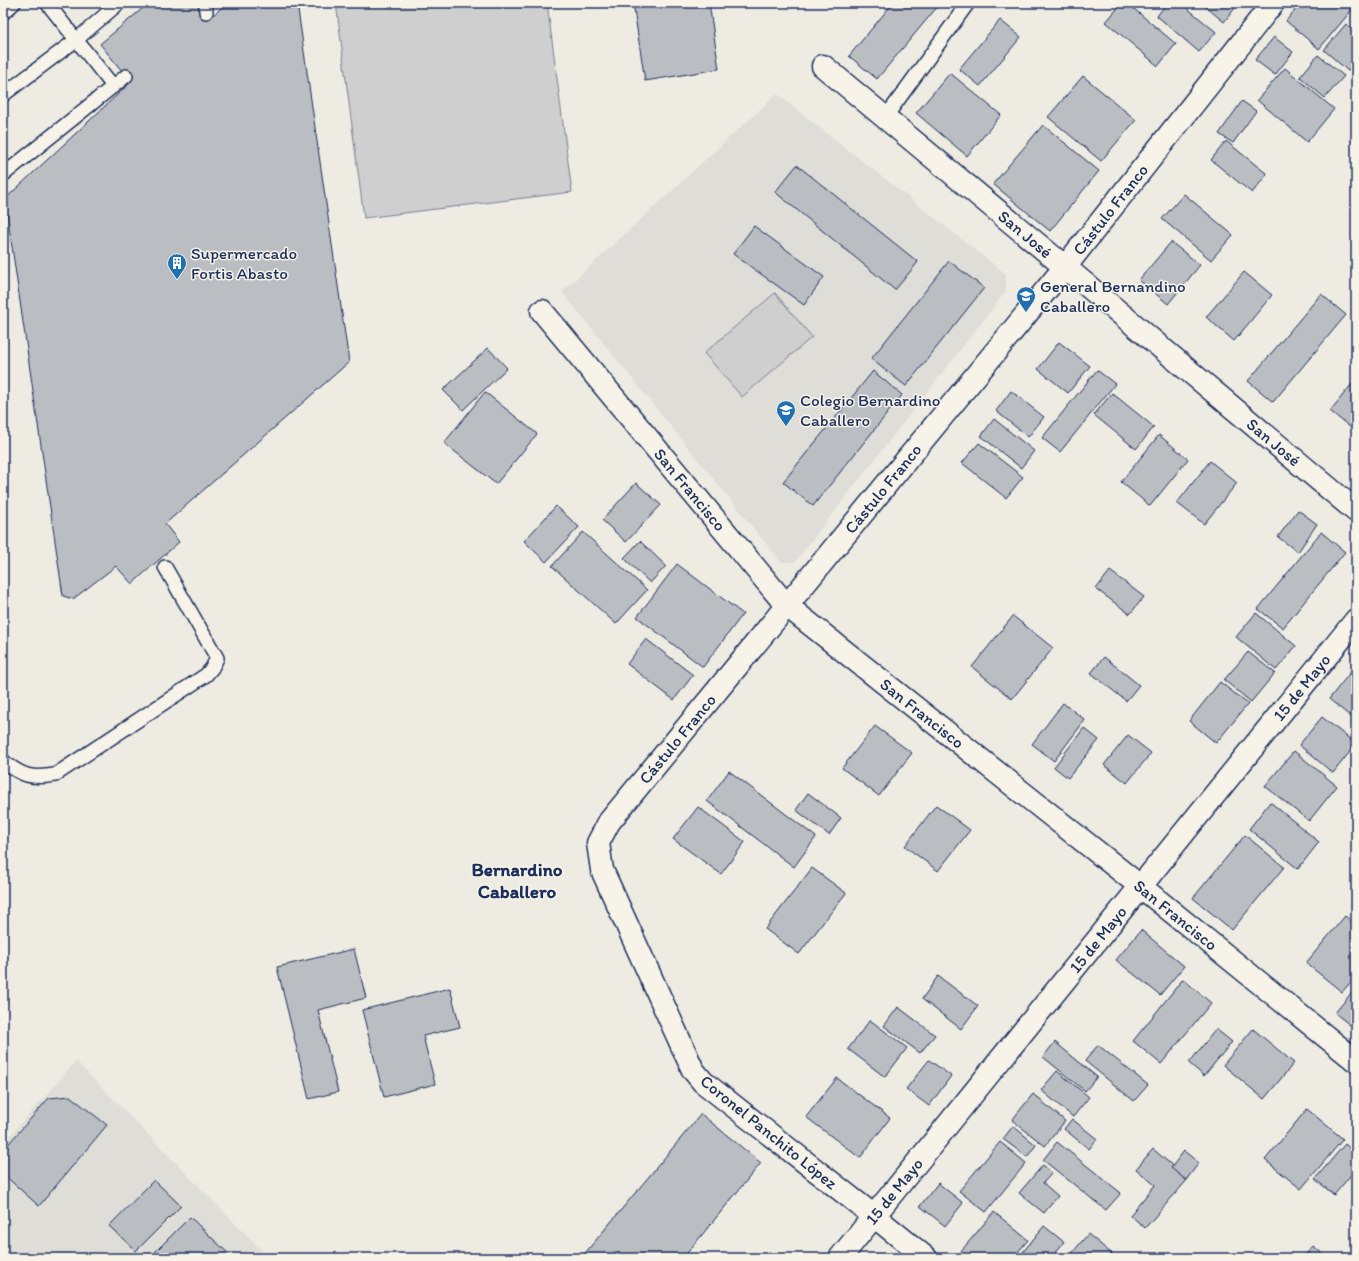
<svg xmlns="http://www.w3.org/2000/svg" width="1359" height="1261" viewBox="0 0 1359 1261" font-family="Itim,sans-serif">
<rect width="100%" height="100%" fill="#eeebe2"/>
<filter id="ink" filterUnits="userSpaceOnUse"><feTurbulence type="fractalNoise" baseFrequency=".025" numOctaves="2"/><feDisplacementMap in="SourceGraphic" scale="8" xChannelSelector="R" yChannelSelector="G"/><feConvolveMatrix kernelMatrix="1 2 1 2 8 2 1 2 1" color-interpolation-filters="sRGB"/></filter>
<g filter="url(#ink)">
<g fill="#deddd8">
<path d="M 777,94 L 1006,274 L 1006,291 L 795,562 L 781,562 L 562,292 Z"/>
<path d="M 76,1061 L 269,1258 L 3,1258 L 3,1144 Z"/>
</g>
<g fill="#cfcfcf" stroke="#757f96">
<path d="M 336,3 L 547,3 L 572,192 L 364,218 Z"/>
<path d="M 775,293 L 812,337 L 742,397 L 704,353 Z"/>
</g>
<g fill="#babdc2" stroke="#1b2f5e">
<path d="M 149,3 L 197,3 L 211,17 L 227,3 L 297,3 L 349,362 L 165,524 L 179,542 L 132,584 L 116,566 L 73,599 L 63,596 L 5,199 L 131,82 L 100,44 Z"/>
<path d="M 633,3 L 709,3 L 719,69 L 645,81 Z"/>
<path d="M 893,3 L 935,3 L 938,6 L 877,79 L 849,56 Z"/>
<path d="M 1122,3 L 1127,3 L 1176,44 L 1158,66 L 1106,22 Z"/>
<path d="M 1167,3 L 1181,3 L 1216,32 L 1199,52 L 1157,16 Z"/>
<path d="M 1201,3 L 1239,3 L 1224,22 Z"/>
<path d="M 1301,3 L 1356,3 L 1356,5 L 1319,49 L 1286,21 Z"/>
<path d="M 1000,20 L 1021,37 L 980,86 L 959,69 Z"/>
<path d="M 1346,24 L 1356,32 L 1356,62 L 1348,71 L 1324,50 Z"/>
<path d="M 1274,37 L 1293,52 L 1275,75 L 1255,60 Z"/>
<path d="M 1318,55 L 1344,76 L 1325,98 L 1300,77 Z"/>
<path d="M 1285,68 L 1334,109 L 1307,142 L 1257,100 Z"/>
<path d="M 950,73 L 1001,115 L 967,156 L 916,113 Z"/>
<path d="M 1083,76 L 1136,120 L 1101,161 L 1048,117 Z"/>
<path d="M 1242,101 L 1256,111 L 1233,143 L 1219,134 Z"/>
<path d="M 1043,125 L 1099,171 L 1050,231 L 993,184 Z"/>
<path d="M 1226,141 L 1267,174 L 1252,193 L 1211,160 Z"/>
<path d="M 797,165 L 918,262 L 895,290 L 775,192 Z"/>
<path d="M 1184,194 L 1233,235 L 1211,260 L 1162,219 Z"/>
<path d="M 754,226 L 824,277 L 804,305 L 733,254 Z"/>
<path d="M 1171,242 L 1200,265 L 1168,304 L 1139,280 Z"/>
<path d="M 949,261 L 984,288 L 906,386 L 871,359 Z"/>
<path d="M 1244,272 L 1272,295 L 1234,341 L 1206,317 Z"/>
<path d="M 1321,294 L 1346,315 L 1273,402 L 1248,381 Z"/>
<path d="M 1059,342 L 1090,366 L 1068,393 L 1038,369 Z"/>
<path d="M 488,348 L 507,368 L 463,410 L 443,390 Z"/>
<path d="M 1097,370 L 1115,384 L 1060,452 L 1042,438 Z"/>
<path d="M 873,371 L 902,395 L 813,506 L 783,482 Z"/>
<path d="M 1356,379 L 1356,432 L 1330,411 Z"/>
<path d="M 1011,391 L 1044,417 L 1028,437 L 996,411 Z"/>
<path d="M 485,392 L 537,434 L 496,484 L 444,443 Z"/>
<path d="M 1112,393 L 1154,427 L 1136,449 L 1094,415 Z"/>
<path d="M 994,419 L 1034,451 L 1021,468 L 981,436 Z"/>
<path d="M 1159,435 L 1188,459 L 1150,506 L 1121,482 Z"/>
<path d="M 979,443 L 1023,477 L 1006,498 L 962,463 Z"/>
<path d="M 1210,461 L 1237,483 L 1204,524 L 1177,503 Z"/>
<path d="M 636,483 L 661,505 L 626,542 L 602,520 Z"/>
<path d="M 556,506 L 579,527 L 546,562 L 524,541 Z"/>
<path d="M 1298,510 L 1317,524 L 1298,552 L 1278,537 Z"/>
<path d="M 583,532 L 647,590 L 616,624 L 552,566 Z"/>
<path d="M 1321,532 L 1345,552 L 1283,628 L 1258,609 Z"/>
<path d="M 640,541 L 666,566 L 650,583 L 624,558 Z"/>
<path d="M 677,564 L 743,614 L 703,667 L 637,617 Z"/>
<path d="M 1110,571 L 1144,597 L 1130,614 L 1096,589 Z"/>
<path d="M 1256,613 L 1296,646 L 1276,670 L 1236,637 Z"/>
<path d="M 1013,616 L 1053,648 L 1012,699 L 972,667 Z"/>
<path d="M 646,639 L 693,675 L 674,700 L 627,664 Z"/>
<path d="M 1248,652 L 1275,673 L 1251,702 L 1224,680 Z"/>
<path d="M 1104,657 L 1139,685 L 1126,701 L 1091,673 Z"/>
<path d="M 1353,669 L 1356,672 L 1356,721 L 1329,699 Z"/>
<path d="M 1220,682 L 1248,704 L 1216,743 L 1189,721 Z"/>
<path d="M 1063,703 L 1085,720 L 1054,761 L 1032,744 Z"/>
<path d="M 1322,717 L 1356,744 L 1333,773 L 1299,745 Z"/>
<path d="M 875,726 L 912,753 L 879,796 L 842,768 Z"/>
<path d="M 1084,728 L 1099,740 L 1068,778 L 1054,767 Z"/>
<path d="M 1128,735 L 1151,753 L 1127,783 L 1104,765 Z"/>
<path d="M 1294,751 L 1337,786 L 1309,821 L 1265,786 Z"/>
<path d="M 729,771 L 816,837 L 794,867 L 707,801 Z"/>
<path d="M 808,793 L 841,818 L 829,835 L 796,810 Z"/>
<path d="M 1270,802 L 1319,842 L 1298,869 L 1249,829 Z"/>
<path d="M 936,805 L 970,830 L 938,871 L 905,846 Z"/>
<path d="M 698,807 L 745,842 L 721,874 L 673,839 Z"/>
<path d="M 1245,835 L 1284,867 L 1232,930 L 1193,898 Z"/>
<path d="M 812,868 L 846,893 L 799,954 L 765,929 Z"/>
<path d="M 1345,916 L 1356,925 L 1356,976 L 1342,992 L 1306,963 Z"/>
<path d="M 1141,930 L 1184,966 L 1160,995 L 1116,960 Z"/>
<path d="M 354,949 L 366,998 L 318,1010 L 338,1092 L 309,1099 L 277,967 Z"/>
<path d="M 938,976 L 978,1006 L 961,1029 L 922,999 Z"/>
<path d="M 1183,979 L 1211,1003 L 1161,1064 L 1133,1041 Z"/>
<path d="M 1356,987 L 1356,1030 L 1335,1013 Z"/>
<path d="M 450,988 L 460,1027 L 423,1036 L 435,1084 L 384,1097 L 362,1010 Z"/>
<path d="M 898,1007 L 935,1035 L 920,1053 L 884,1026 Z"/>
<path d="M 870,1020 L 907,1048 L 885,1077 L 848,1049 Z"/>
<path d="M 1216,1029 L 1232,1042 L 1204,1076 L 1189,1063 Z"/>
<path d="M 1253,1029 L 1294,1063 L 1264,1099 L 1223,1065 Z"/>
<path d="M 1055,1042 L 1097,1077 L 1085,1091 L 1043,1057 Z"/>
<path d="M 1098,1045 L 1148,1085 L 1134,1101 L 1085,1061 Z"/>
<path d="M 929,1060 L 951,1076 L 929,1106 L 906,1089 Z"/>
<path d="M 1057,1071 L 1089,1097 L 1073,1117 L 1041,1090 Z"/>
<path d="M 837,1078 L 890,1118 L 860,1158 L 806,1117 Z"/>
<path d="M 1033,1094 L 1065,1121 L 1045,1146 L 1012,1120 Z"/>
<path d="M 70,1096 L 107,1125 L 39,1206 L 3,1174 L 3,1150 L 49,1098 Z"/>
<path d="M 1307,1109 L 1343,1139 L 1301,1189 L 1265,1160 Z"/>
<path d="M 701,1114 L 761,1163 L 683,1258 L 581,1258 Z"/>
<path d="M 1072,1119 L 1097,1139 L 1089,1149 L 1064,1129 Z"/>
<path d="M 1013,1126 L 1036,1145 L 1027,1157 L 1003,1139 Z"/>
<path d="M 1000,1142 L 1026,1163 L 986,1212 L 959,1191 Z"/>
<path d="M 1057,1142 L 1121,1193 L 1106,1210 L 1043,1160 Z"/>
<path d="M 1345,1144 L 1356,1154 L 1356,1169 L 1334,1195 L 1315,1179 Z"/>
<path d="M 1153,1149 L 1188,1179 L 1145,1228 L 1130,1215 L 1155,1185 L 1136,1169 Z"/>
<path d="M 1184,1151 L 1199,1163 L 1186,1180 L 1171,1168 Z"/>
<path d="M 1043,1165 L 1052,1173 L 1043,1183 L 1058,1196 L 1044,1213 L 1019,1193 Z"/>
<path d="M 154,1180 L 181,1206 L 136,1251 L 109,1226 Z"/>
<path d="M 938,1183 L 963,1203 L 945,1226 L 920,1206 Z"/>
<path d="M 994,1212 L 1028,1240 L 1013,1258 L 969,1258 L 961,1251 Z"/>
<path d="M 190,1217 L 233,1258 L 149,1258 Z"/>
<path d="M 1044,1226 L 1064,1242 L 1051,1258 L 1030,1258 L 1023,1252 Z"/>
<path d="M 1088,1234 L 1112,1254 L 1108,1258 L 1068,1258 Z"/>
<path d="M 1313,1246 L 1328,1258 L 1303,1258 Z"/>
</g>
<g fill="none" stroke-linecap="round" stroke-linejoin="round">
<g stroke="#1b2f5e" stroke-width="16">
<g id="service">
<path d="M 47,3 L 113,86"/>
<path d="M 206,12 L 206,3"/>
<path d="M 3,13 L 14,3"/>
<path d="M 3,95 L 76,40 L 119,3"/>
<path d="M 885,118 L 968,3"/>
<path d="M 3,175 L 126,76"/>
<path d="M 3,760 L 4,762 C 23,776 31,779 55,775 L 206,675 L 212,668 L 217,658 L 165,567"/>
</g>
</g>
<g stroke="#1b2f5e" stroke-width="25">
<g id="minor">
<path id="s1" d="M 823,66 L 1065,267 L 1356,511"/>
<path id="s2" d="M 542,311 L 786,605 L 1140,886 L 1356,1061"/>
<path id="s3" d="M 840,1258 L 1356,620"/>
<path id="s4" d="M 926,1258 L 874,1216 L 703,1082 L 693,1070 L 602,870 L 598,843 L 609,822 L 1065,267 L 1273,3"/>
</g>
</g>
<use href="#service" stroke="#f7f3e8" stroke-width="13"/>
<use href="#minor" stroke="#f7f3e8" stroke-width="22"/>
</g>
</g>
<defs>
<g id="building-pin" transform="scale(1)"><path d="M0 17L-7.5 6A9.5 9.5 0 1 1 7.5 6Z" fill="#1f6fb2" stroke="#f7f3e8"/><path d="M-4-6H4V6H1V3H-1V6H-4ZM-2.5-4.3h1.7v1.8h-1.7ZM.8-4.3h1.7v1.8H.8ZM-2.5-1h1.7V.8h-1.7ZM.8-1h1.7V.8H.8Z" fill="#fff"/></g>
<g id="school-pin" transform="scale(1)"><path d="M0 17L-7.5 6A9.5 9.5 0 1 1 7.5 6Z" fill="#1f6fb2" stroke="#f7f3e8"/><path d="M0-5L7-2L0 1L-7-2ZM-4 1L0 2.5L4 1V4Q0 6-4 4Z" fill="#fff"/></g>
</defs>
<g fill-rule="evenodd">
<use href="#building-pin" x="177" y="263"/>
<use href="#school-pin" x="1026" y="296"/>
<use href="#school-pin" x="786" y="410"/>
</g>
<g text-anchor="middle" stroke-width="3" stroke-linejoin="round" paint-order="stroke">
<g font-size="17" fill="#1b2f5e" stroke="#f7f3e8">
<text dy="6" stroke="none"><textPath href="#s4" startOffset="1362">Cástulo Franco</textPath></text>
<text dy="6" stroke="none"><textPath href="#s1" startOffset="263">San José</textPath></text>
<text dy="6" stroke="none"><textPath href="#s1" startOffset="587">San José</textPath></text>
<text dy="6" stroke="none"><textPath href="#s4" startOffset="1002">Cástulo Franco</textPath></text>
<text dy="6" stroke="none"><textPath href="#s2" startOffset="232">San Francisco</textPath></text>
<text dy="6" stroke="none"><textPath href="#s3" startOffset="734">15 de Mayo</textPath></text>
<text dy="6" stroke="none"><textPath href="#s2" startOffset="556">San Francisco</textPath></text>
<text dy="6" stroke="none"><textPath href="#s4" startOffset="678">Cástulo Franco</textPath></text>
<text dy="6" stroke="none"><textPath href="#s2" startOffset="880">San Francisco</textPath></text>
<text dy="6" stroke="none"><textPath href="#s3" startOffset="410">15 de Mayo</textPath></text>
<text transform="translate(769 1132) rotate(39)" y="6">Coronel Panchito López</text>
<text dy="6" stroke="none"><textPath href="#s3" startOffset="86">15 de Mayo</textPath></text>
</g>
<g font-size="17" fill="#1b2f5e" stroke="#f7f3e8" text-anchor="start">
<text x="191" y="259">Supermercado<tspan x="191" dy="20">Fortis Abasto</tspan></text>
<text x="1040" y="292">General Bernandino<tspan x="1040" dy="20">Caballero</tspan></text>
<text x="800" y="406">Colegio Bernardino<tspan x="800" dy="20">Caballero</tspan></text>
</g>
<g font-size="19" font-weight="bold" fill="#1b2f5e" stroke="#f7f3e8">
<text x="517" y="876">Bernardino<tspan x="517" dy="22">Caballero</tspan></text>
</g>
</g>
<rect width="1359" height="1261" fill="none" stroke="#f7f3e8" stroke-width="16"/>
<rect x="8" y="8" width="1343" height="1245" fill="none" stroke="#1b2f5e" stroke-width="1.5" filter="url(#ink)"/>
</svg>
